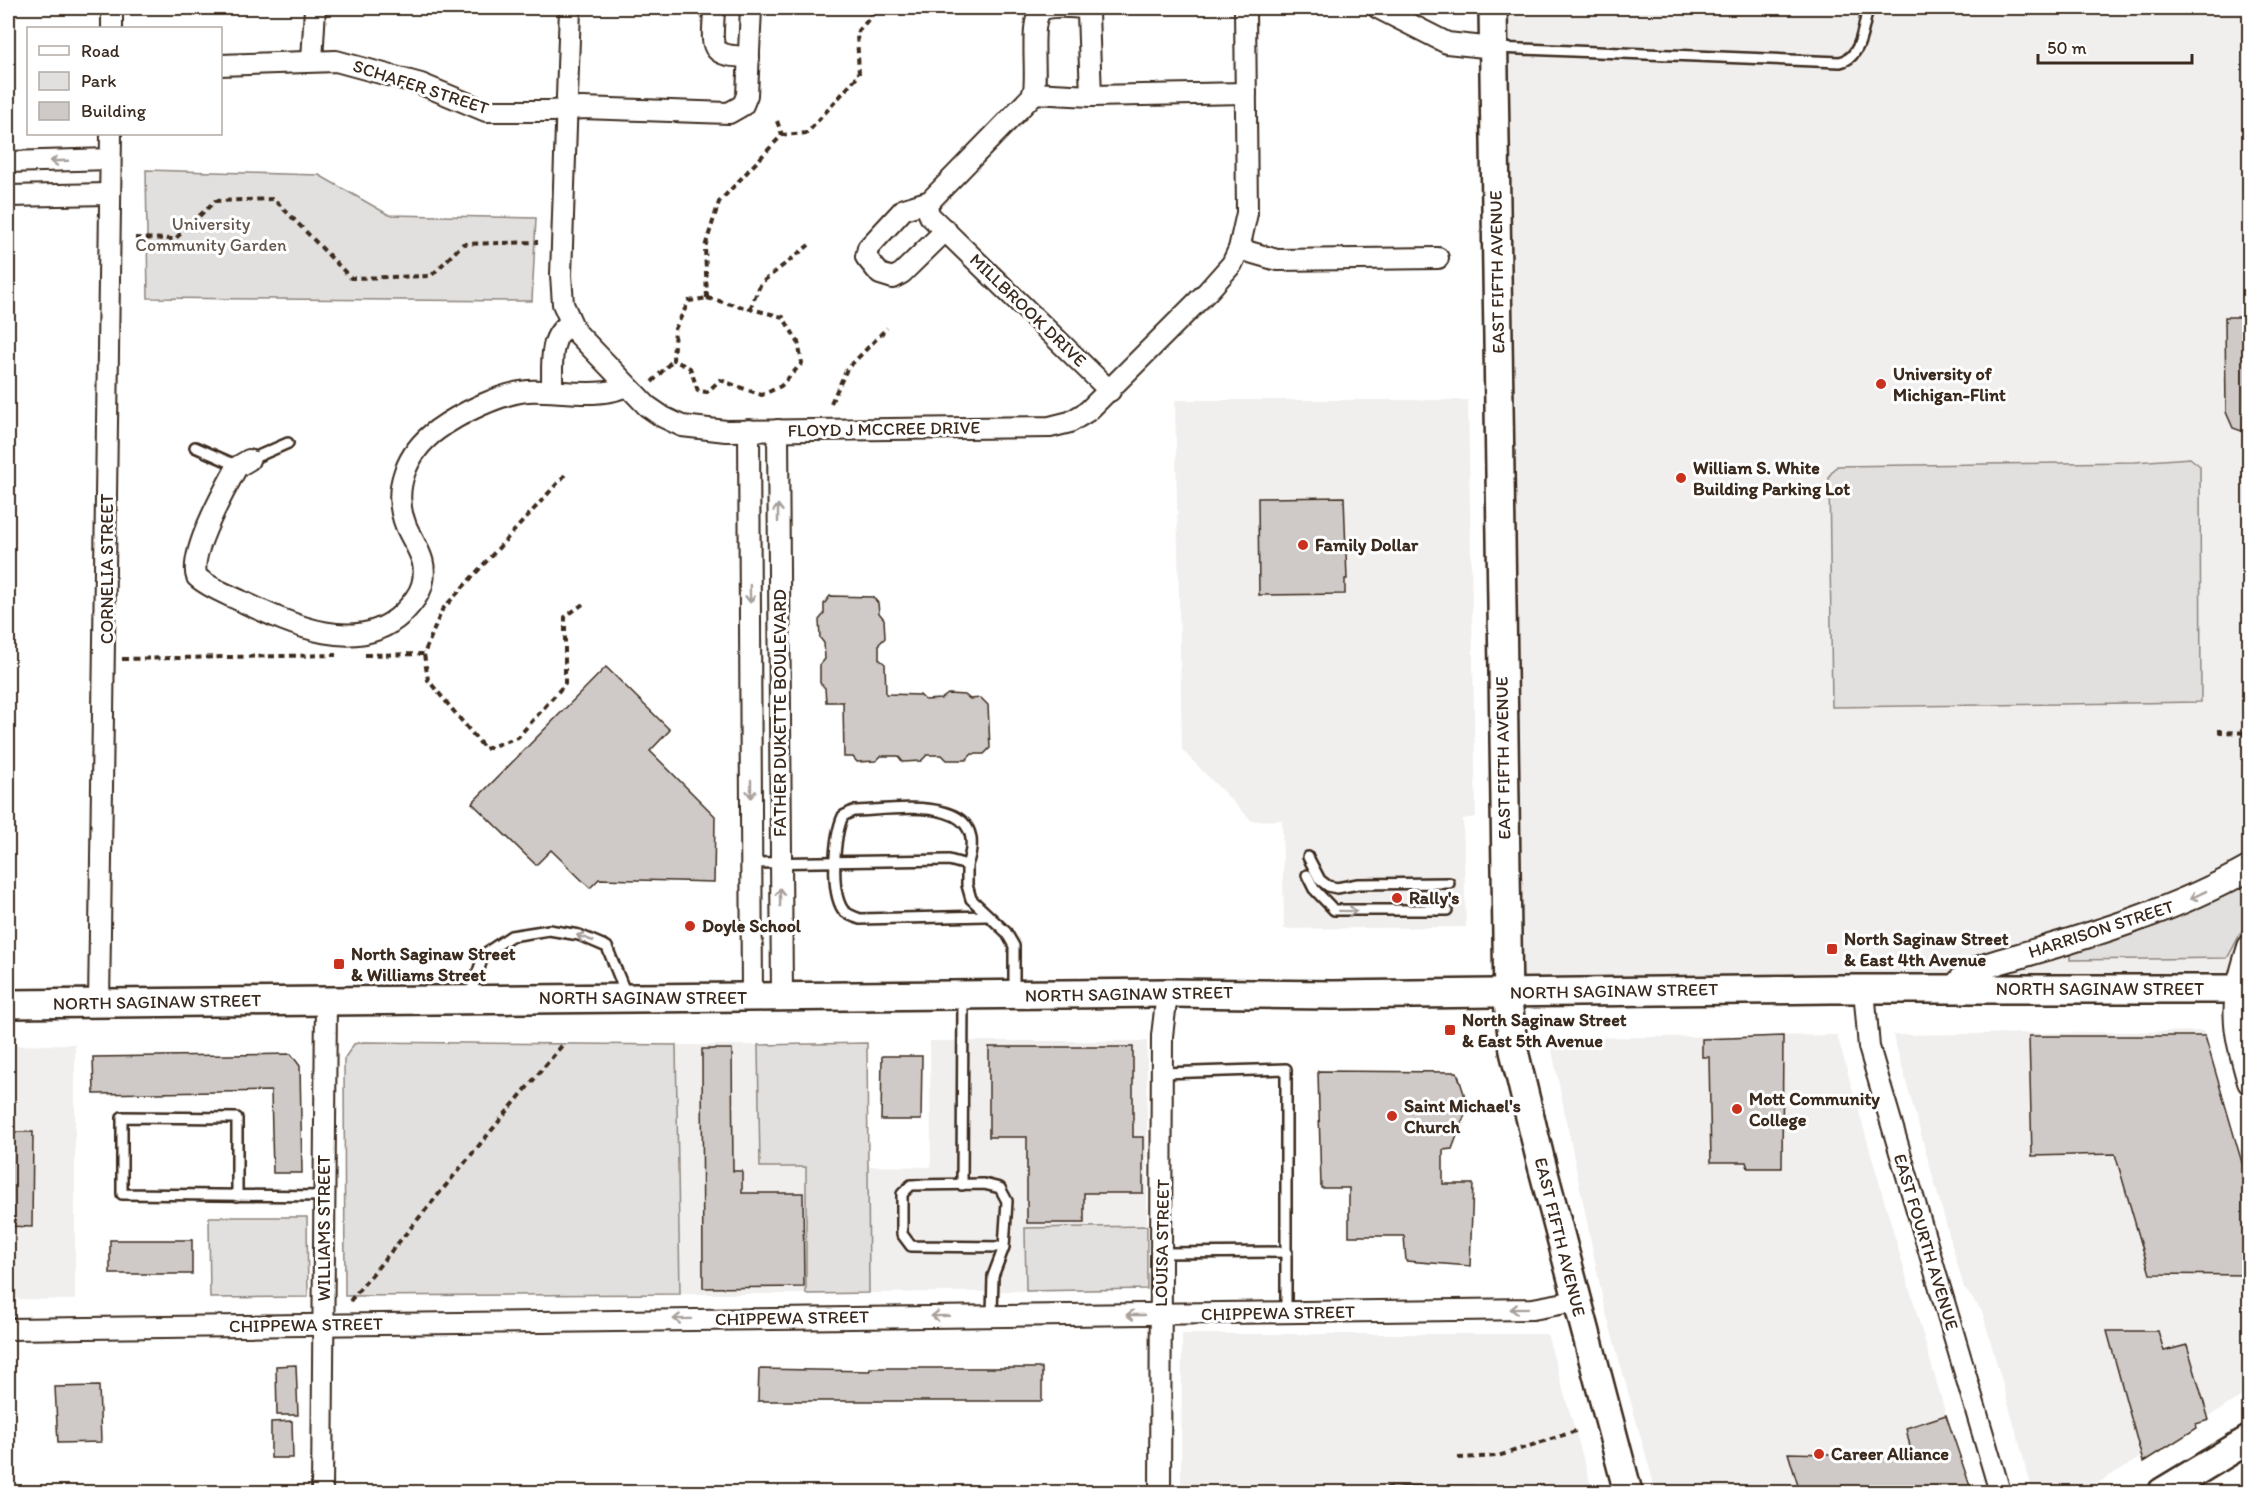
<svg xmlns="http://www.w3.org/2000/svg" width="2257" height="1500" viewBox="0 0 2257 1500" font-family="Itim,sans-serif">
<rect width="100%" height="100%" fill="#fff"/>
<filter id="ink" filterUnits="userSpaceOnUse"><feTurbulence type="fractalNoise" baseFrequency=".0167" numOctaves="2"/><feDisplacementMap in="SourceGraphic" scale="12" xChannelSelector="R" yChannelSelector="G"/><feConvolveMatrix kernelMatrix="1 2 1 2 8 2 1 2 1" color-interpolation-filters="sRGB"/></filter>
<g filter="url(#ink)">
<g fill="#f1efee">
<path d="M 1508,8 L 2249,8 L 2249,972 L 1856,977 L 1519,977 Z"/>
<path d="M 1175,400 L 1468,400 L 1476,817 L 1463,819 L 1466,927 L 1284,929 L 1282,820 L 1252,821 L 1182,750 Z"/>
<path d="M 2204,1031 L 2249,1187 L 2249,1392 L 2083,1492 L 2033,1492 L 1982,1311 L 1964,1288 L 1893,1035 Z"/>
<path d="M 1837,1035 L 1968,1492 L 1656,1492 L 1604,1306 L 1551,1045 L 1559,1038 Z"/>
<path d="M 930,1041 L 1147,1041 L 1147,1226 L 1025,1228 L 1026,1291 L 869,1293 L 868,1166 L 931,1167 Z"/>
<path d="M 75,1044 L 75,1300 L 8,1299 L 8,1046 Z"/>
<path d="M 676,1045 L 758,1045 L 760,1167 L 806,1167 L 806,1294 L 680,1294 Z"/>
<path d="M 1182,1334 L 1547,1334 L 1593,1492 L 1181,1492 Z"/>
</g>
<g fill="#e2e0de" stroke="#8e857e" stroke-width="1.5">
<path d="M 146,170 L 319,175 L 389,215 L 536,218 L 532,301 L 148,298 Z"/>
<path d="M 2190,458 L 2200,466 L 2201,702 L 1832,707 L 1829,476 L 1837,466 L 2135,462 Z"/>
<path d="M 2249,882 C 2249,892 2252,906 2249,916 C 2247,921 2229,956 2227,958 L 2070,960 L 2070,953 L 2150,926 Z"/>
<path d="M 363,1042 L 676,1045 L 680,1294 L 345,1296 L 344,1059 L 354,1044 Z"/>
<path d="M 867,1043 L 869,1293 L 806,1294 L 806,1167 L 760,1167 L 758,1045 Z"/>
<path d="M 209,1217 L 307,1217 L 308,1297 L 210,1298 Z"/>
<path d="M 1147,1226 L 1147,1289 L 1026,1291 L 1025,1228 Z"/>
</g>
<g fill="#cfcac7" stroke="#3b2a1e" stroke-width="1.5">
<path d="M 2225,317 L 2250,317 L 2250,434 L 2233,428 L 2226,412 Z"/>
<path d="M 1344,497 L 1347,579 L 1345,579 L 1345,594 L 1259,595 L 1258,498 Z"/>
<path d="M 830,596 L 873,597 L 878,603 L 879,613 L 884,619 L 885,638 L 879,644 L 879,659 L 885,664 L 886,694 L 920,695 L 925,700 L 941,699 L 948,694 L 965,695 L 970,699 L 981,698 L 988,705 L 990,748 L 984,754 L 972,754 L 966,760 L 947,760 L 942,755 L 927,755 L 921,761 L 903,762 L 898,756 L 881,756 L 876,761 L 857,762 L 853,757 L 844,757 L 843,702 L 826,702 L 825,688 L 820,683 L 820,665 L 825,659 L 824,643 L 820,638 L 819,620 L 824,614 L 824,604 Z"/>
<path d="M 606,667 L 670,730 L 650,751 L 715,816 L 714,882 L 599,879 L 590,888 L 551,850 L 536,865 L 472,803 Z"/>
<path d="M 1783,1036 L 1782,1168 L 1748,1168 L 1746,1162 L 1711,1162 L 1709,1057 L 1702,1057 L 1702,1039 Z"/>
<path d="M 2029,1036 L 2205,1036 L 2250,1190 L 2250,1275 L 2150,1274 L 2115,1154 L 2032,1156 Z"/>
<path d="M 989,1047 L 1133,1047 L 1133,1137 L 1143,1137 L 1143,1193 L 1084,1193 L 1084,1223 L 1027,1223 L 1027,1137 L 989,1137 Z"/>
<path d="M 702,1049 L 732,1049 L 733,1171 L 742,1171 L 742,1193 L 803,1193 L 804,1287 L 703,1288 Z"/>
<path d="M 291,1054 L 300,1066 L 302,1173 L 273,1173 L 271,1091 L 94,1094 L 93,1057 Z"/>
<path d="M 882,1056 L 922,1056 L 921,1120 L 881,1120 Z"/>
<path d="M 1318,1071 L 1457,1072 L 1468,1106 L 1452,1149 L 1443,1150 L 1443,1184 L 1473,1184 L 1470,1266 L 1406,1261 L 1404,1236 L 1349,1236 L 1349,1188 L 1321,1188 Z"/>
<path d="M 8,1132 L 33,1132 L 32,1227 L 8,1226 Z"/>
<rect x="110" y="1240" width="82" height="34"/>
<path d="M 2107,1331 L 2158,1331 L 2164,1351 L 2187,1345 L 2209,1420 L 2196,1424 L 2197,1428 L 2143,1462 Z"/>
<path d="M 296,1365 L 298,1415 L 277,1415 L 276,1366 Z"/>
<path d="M 870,1368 L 1042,1368 L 1042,1401 L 758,1401 L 759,1369 L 870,1371 Z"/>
<path d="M 99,1386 L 101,1442 L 58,1443 L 55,1387 Z"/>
<path d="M 1946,1415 L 1972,1492 L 1800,1492 L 1788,1453 L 1912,1456 L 1906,1428 Z"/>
<path d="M 292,1421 L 293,1458 L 271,1458 L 271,1422 Z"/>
</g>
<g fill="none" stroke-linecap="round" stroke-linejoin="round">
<g stroke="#3b2a1e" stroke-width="14">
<g id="service">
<path d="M 1496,48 L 1840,62 C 1862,58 1863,26 1868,8"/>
<path d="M 195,447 L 238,466"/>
<path d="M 249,460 L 288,443"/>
<path d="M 1308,857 L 1320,880 L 1328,886 L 1337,888 L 1358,884 L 1449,883"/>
<path d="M 750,863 L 949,860 L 967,865 L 967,885 L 971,899 L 1006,932 L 1014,946 L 1014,993"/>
<path d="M 967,865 C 993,792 895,810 853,811 L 843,816 C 834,836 830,891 843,910 C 847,914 854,917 860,919 L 987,916"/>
<path d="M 1307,875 L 1314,889 L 1334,910 L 1447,910"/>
<path d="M 470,995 L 484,954 L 511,936 L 549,930 L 579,935 L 607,947 L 626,994"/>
<path d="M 1163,1073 L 1286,1069 L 1286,1313"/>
<path d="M 962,1185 L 963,998"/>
<path d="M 237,1196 L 237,1118 L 122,1117 L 122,1194 L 323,1196"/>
<path d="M 1162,1253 L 1287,1252"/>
<path d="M 992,1315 L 993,1276 L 1004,1247 L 1007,1201 L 1000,1188 L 984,1184 L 911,1185 L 902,1194 L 902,1234 L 911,1246 L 1004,1247"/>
<path d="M 1390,1492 L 1473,1492"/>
</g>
</g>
<g stroke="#3b2a1e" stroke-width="24">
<g id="minor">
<path d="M 570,8 L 561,275 L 563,304 L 575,331 L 647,406 L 663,417 L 682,426 L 726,431 L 1050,427 L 1070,422 L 1088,411 L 1208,291 L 1232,264 L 1239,249 L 1247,213 L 1245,8"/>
<path d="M 714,8 C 713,46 705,56 749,57"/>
<path d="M 1378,8 L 1447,43 L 1494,48"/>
<path d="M 112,28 L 112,8"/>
<path d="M 312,61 L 315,8"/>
<path d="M 220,65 L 336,61 L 421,84 L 486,111 L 552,111 L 582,108 L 729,113 L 743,105 L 747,95 L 751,8"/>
<path d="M 1033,93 L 1091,96 L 1246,93"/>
<path d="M 8,162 L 110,159"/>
<path d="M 8,196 L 108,194"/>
<path d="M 925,204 L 930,216 L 1110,391"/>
<path d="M 946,230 L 902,273 L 893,278 L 880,274 L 866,257 L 868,248 L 904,209 L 930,201 L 1033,95 C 1039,78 1027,14 1044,9 C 1054,5 1071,7 1082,8 L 1088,13 L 1091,96"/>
<path d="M 1239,249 L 1277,260 L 1438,258"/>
<path d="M 552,391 C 553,368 547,336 570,324"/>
<path d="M 749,430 L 752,997"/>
<path d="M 778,430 L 782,997"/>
<path d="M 249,460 L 237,467 C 225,489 188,555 197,577 C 209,588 227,594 241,601 C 288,623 356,657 402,614 C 410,606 419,596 422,585 C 429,560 415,547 406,526 C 391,489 407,452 437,430 C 459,414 501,393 528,391 C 553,389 606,400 626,385"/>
<path d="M 1864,989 L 1869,1047 L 2000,1492"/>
<path d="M 99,1004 L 111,134"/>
<path d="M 8,1329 C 516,1322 1024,1316 1533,1309 L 1576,1301"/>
<path d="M 322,1492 L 326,1000"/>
<path d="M 1160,1492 L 1162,1036 L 1167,993"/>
</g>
</g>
<g stroke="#3b2a1e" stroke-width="28">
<g id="tertiary">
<path d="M 2250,947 C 2231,1007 2233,1022 2250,1082"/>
<path d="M 1955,989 C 1965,968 1999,962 2019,956 C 2099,933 2177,909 2250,868"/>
</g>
</g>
<g stroke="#3b2a1e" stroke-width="32">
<g id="secondary">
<path d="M 1493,8 L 1508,1002 L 1514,1051 L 1540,1158 L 1628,1492"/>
<path d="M 8,1004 L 1167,993 L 1332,995 L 1832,989 L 2250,989"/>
<path d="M 2162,1492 L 2250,1439"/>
</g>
</g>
<g stroke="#3b2a1e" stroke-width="4" stroke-dasharray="6 4.5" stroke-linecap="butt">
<path d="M 777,121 L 782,135"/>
<path d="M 135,238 L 175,239 L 215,201 L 274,199 L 351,278 L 431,276 L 463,244 L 538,242"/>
<path d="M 707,298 L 783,317 L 798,342 L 802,363 L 781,386 L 762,395 L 720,380 L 707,392 L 698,391 L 690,368 L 673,360 L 675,329 L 689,301 Z"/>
<path d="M 707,298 L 705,247 L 719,202 L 782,135 L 807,133 L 859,75 L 857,33 L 878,8"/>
<path d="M 750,309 L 761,283 L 809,245"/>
<path d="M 652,382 L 673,360"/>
<path d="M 831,403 L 847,369 L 887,328"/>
<path d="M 565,475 L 442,610 L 424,654 L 428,680 L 485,749 L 518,737 L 565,684 L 565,617 L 583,604"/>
<path d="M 365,655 L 424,654"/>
<path d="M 122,659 L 336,655"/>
<path d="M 2220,729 L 2220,732 L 2250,733"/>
<path d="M 350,1301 L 564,1043"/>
<path d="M 1458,1458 L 1498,1456 L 1576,1431"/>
</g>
<use href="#service" stroke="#fff" stroke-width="9"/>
<use href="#minor" stroke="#fff" stroke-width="20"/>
<use href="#tertiary" stroke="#fff" stroke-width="24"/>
<use href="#secondary" stroke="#fff" stroke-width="27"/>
</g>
<defs><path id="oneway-shaft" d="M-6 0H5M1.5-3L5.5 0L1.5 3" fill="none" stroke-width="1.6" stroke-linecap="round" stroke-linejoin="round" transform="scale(1.5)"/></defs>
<g stroke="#a79f9a">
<use href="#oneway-shaft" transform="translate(59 161) rotate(178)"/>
<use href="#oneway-shaft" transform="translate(778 513) rotate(-90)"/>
<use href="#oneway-shaft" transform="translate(750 594) rotate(89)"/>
<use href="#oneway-shaft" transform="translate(751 789) rotate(90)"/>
<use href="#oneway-shaft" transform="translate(2198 895) rotate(154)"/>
<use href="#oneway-shaft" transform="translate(780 897) rotate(-91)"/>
<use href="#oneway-shaft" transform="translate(1348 911) rotate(1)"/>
<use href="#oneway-shaft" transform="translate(585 938) rotate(-159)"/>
<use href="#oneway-shaft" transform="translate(1519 1309) rotate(179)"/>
<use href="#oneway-shaft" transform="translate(1135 1315) rotate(-180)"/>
<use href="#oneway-shaft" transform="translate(940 1316) rotate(179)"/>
<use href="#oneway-shaft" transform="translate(682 1319) rotate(179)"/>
</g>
</g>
<g fill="#c8321e" stroke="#fff" stroke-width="2">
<circle cx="1881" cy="384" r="6"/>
<circle cx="1681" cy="478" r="6"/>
<circle cx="1303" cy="545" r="6"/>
<circle cx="1397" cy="898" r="6"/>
<circle cx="690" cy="926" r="6"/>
<rect x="1826" y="943" width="12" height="12" rx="3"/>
<rect x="333" y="958" width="12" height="12" rx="3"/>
<rect x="1444" y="1024" width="12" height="12" rx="3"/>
<circle cx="1737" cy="1109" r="6"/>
<circle cx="1392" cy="1116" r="6"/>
<circle cx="1819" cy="1454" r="6"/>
</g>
<g text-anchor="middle" stroke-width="6" stroke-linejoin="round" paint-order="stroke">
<g font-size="18" fill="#3b2a1e" stroke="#fff">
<text transform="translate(421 87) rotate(18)" y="6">SCHAFER STREET</text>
<text transform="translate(1497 272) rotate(-91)" y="6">EAST FIFTH AVENUE</text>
<text transform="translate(1028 310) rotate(44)" y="6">MILLBROOK DRIVE</text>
<text transform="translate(884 429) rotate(-1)" y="6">FLOYD J MCCREE DRIVE</text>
<text transform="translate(107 569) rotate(-90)" y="6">CORNELIA STREET</text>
<text transform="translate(780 713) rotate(-90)" y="6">FATHER DUKETTE BOULEVARD</text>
<text transform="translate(1503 758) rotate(-91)" y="6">EAST FIFTH AVENUE</text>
<text transform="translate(2101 929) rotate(-18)" y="6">HARRISON STREET</text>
<text x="2100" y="995">NORTH SAGINAW STREET</text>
<text transform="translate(1614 991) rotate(-1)" y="6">NORTH SAGINAW STREET</text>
<text transform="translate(1129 994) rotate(-1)" y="6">NORTH SAGINAW STREET</text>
<text x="643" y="1004">NORTH SAGINAW STREET</text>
<text transform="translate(157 1002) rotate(-1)" y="6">NORTH SAGINAW STREET</text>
<text transform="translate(324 1228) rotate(-90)" y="6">WILLIAMS STREET</text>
<text transform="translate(1560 1237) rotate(76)" y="6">EAST FIFTH AVENUE</text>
<text transform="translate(1926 1242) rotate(73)" y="6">EAST FOURTH AVENUE</text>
<text transform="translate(1162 1243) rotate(-89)" y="6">LOUISA STREET</text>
<text transform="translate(1278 1313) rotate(-1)" y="6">CHIPPEWA STREET</text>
<text transform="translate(792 1318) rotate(-1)" y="6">CHIPPEWA STREET</text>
<text transform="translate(306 1325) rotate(-1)" y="6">CHIPPEWA STREET</text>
</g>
<g font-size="18" fill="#65584e" stroke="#fff">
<text x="211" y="230">University<tspan x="211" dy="21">Community Garden</tspan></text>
</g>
<g font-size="18" font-weight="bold" fill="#3b2a1e" stroke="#fff" text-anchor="start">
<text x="1893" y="380">University of<tspan x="1893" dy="21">Michigan-Flint</tspan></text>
<text x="1693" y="474">William S. White<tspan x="1693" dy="21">Building Parking Lot</tspan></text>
<text x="1315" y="551">Family Dollar</text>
<text x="1409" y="904">Rally's</text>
<text x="702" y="932">Doyle School</text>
<text x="1844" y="945">North Saginaw Street<tspan x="1844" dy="21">&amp; East 4th Avenue</tspan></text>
<text x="351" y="960">North Saginaw Street<tspan x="351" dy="21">&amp; Williams Street</tspan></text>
<text x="1462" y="1026">North Saginaw Street<tspan x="1462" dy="21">&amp; East 5th Avenue</tspan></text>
<text x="1749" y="1105">Mott Community<tspan x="1749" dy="21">College</tspan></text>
<text x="1404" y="1112">Saint Michael's<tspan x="1404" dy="21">Church</tspan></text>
<text x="1831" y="1460">Career Alliance</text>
</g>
</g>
<rect width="2257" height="1500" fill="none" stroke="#fff" stroke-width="30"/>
<rect x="15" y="15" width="2227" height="1470" fill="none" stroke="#3b2a1e" stroke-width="2" filter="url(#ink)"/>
<rect x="27" y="27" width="195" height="108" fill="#ffffff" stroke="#b1aaa5" stroke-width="1.5"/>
<rect x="39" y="46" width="30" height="9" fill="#ffffff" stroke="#b1aaa5" stroke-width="1.5"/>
<text x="81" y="57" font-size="18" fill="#3b2a1e">Road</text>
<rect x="39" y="72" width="30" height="18" fill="#e2e0de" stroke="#b1aaa5" stroke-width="1.5"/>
<text x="81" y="87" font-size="18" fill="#3b2a1e">Park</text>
<rect x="39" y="102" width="30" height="18" fill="#cfcac7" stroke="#b1aaa5" stroke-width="1.5"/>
<text x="81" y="117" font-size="18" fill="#3b2a1e">Building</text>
<path d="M2038 54v9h154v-9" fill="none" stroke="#3b2a1e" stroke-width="3"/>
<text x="2047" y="54" font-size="18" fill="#3b2a1e" stroke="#ffffff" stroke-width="4.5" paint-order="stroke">50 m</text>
</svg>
